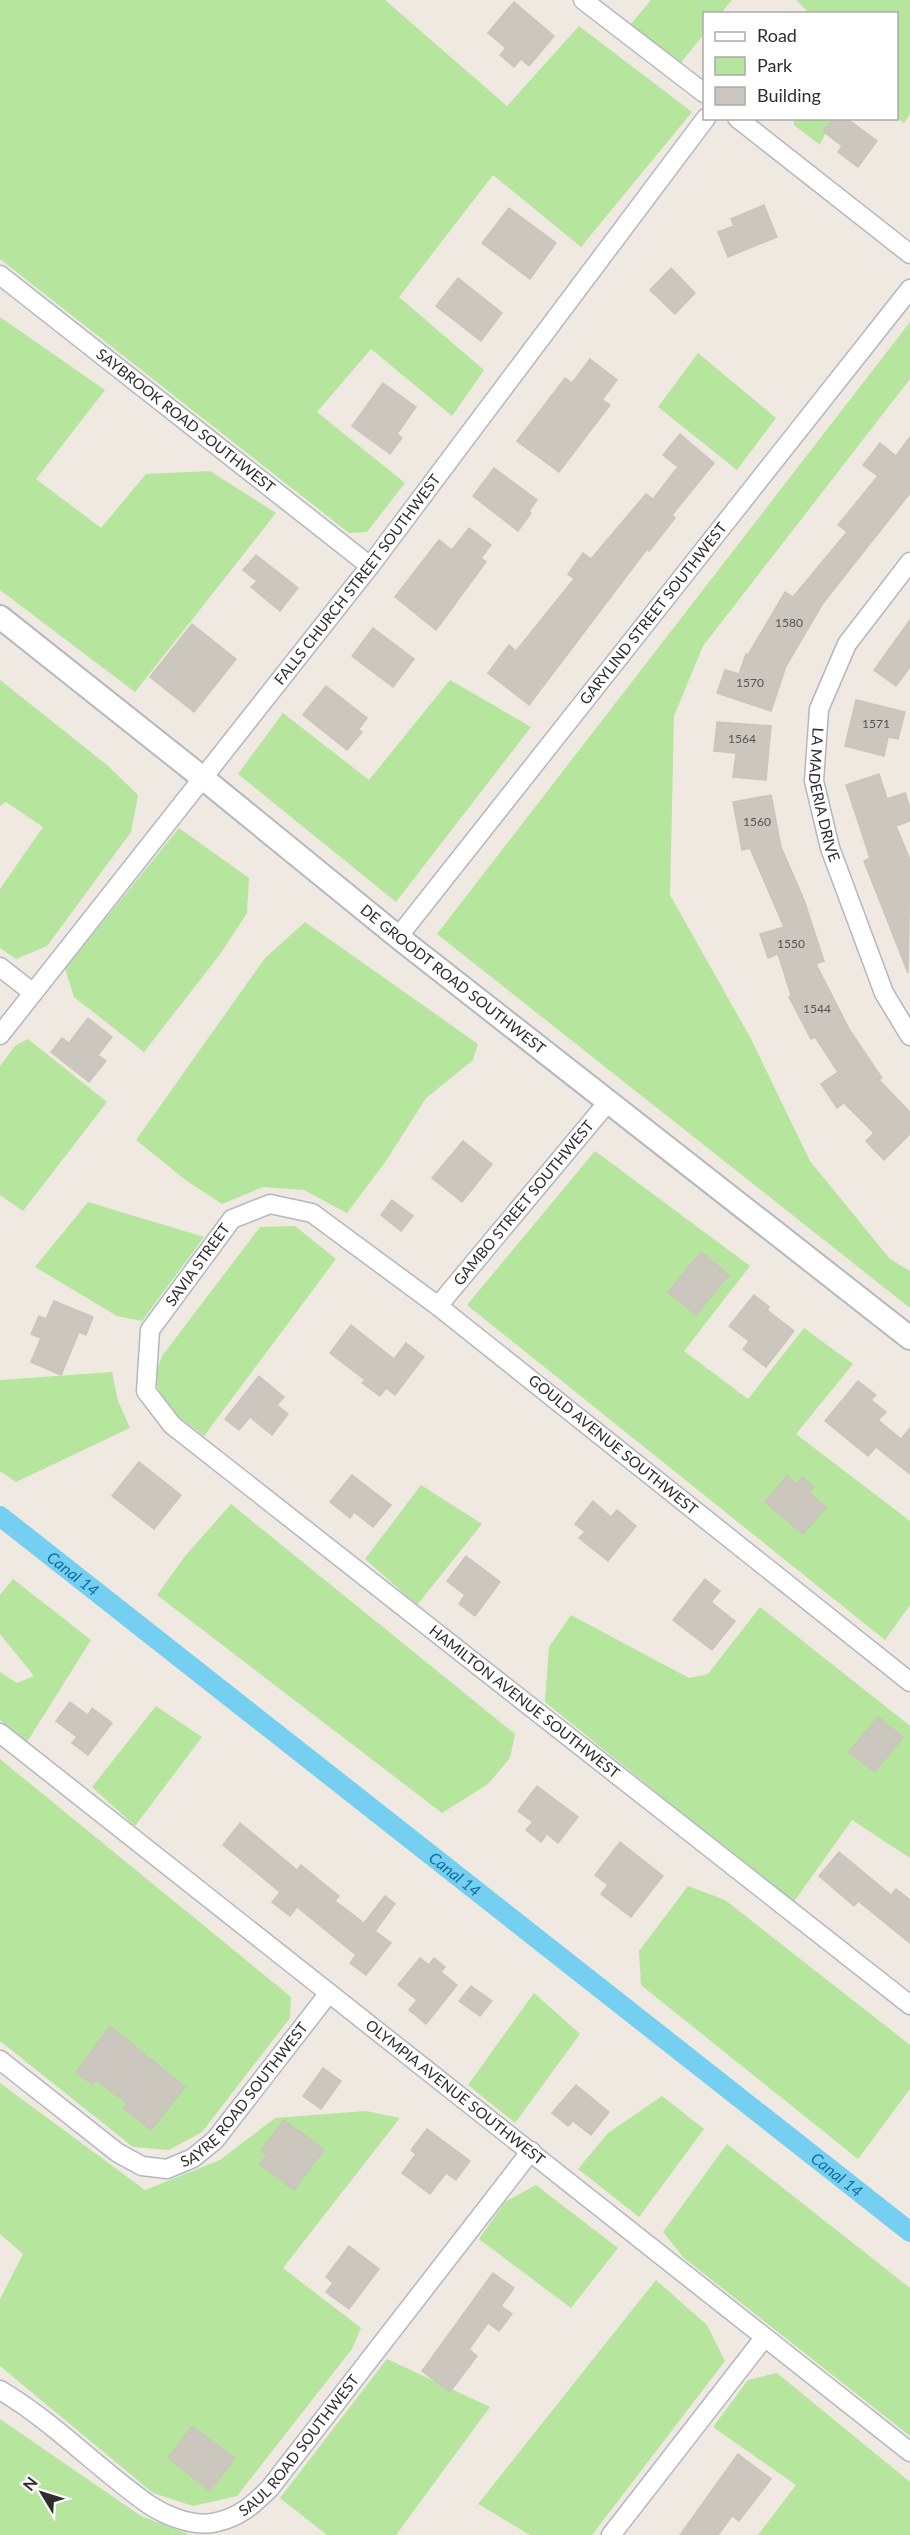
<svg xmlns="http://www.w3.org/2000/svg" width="910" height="2535" viewBox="0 0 910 2535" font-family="Lato,sans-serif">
<rect width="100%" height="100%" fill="#efe9e1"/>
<g fill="#b6e59e">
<path d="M 0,0 L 385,0 L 507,106 L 579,26 L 692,112 L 581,247 L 493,175 L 399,297 L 484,370 L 452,416 L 371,349 L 317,412 L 405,483 L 367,532 L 349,533 L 0,259 Z"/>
<path d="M 651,0 L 732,0 L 721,13 L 704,14 L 704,34 L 679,65 L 630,25 Z"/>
<path d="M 796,0 L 910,0 L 910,114 L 904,123 L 897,118 L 896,14 L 809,13 Z"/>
<path d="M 794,119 L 832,119 L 820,145 L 794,125 Z"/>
<path d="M 0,317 L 105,390 L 36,479 L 101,528 L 146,474 L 210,471 L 276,513 L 135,692 L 0,590 Z"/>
<path d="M 910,322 L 910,379 L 703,646 L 674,716 L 670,895 L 751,1039 L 810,1161 L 890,1259 L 910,1271 L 910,1308 L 437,934 Z"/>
<path d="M 698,353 L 776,418 L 737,470 L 658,407 Z"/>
<path d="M 0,680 L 107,765 L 138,795 L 131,832 L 47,946 L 16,959 L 0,948 L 0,889 L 43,827 L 6,802 L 0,806 Z"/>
<path d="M 450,680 L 531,727 L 396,902 L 238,774 L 283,713 L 369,780 Z"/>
<path d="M 179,828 L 249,878 L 247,913 L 221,953 L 144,1052 L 74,997 L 65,969 Z"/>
<path d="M 305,922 L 478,1044 L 473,1060 L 426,1098 L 386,1161 L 347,1213 L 304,1190 L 263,1187 L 222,1204 L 187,1181 L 136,1140 L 265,958 Z"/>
<path d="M 28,1039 L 107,1102 L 23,1211 L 0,1195 L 0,1066 L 15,1046 Z"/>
<path d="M 595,1151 L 750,1266 L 684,1351 L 748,1399 L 804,1328 L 853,1364 L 796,1434 L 910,1521 L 910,1605 L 885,1640 L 467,1305 Z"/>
<path d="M 88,1202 L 204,1237 L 142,1321 L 117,1316 L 35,1267 Z"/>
<path d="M 295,1226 L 336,1259 L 204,1436 L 168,1409 L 154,1379 L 162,1356 L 260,1227 Z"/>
<path d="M 112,1372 L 118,1401 L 130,1428 L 16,1482 L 0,1471 L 0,1380 Z"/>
<path d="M 421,1485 L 482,1524 L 417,1605 L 365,1559 Z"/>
<path d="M 231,1504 L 515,1734 L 510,1758 L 488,1784 L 442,1813 L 157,1595 L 186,1555 Z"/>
<path d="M 13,1579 L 91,1640 L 27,1742 L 0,1720 L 0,1672 L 17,1683 L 34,1676 L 0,1634 L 0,1595 Z"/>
<path d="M 760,1607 L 910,1726 L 910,1858 L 852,1820 L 793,1903 L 545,1702 L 549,1647 L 571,1615 L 689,1678 L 708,1674 Z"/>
<path d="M 156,1706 L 202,1737 L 135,1826 L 92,1787 Z"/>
<path d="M 0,1759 L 291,1997 L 290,2018 L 202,2132 L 169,2150 L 133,2147 L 0,2041 Z"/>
<path d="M 688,1886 L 725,1900 L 910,2045 L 910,2089 L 858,2159 L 641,1985 L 639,1951 Z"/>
<path d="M 534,1993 L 580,2034 L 515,2123 L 468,2085 Z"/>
<path d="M 0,2083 L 145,2190 L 220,2160 L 275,2118 L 366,2111 L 400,2118 L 283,2268 L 361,2328 L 352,2349 L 237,2496 L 193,2506 L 153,2493 L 0,2366 L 0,2299 L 23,2254 L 0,2234 Z"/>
<path d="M 662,2096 L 704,2129 L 639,2217 L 578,2169 L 608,2133 Z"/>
<path d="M 727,2144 L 910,2288 L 910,2436 L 684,2258 L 663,2232 Z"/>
<path d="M 536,2185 L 618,2248 L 571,2308 L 479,2239 L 505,2202 Z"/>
<path d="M 656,2280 L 707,2325 L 725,2361 L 592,2535 L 530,2535 L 478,2504 Z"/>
<path d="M 387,2359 L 490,2407 L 396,2535 L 327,2535 L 280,2498 Z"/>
<path d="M 777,2373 L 910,2482 L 910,2535 L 758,2535 L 796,2485 L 713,2427 L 748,2380 Z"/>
<path d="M 0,2419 L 141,2516 L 191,2535 L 0,2535 Z"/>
</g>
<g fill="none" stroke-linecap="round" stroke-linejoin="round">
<path stroke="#75cff0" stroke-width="20" id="s1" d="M 0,1516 L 910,2232"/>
</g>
<g fill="#cbc7bf" stroke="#cbc5ba" stroke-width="1.5">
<path d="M 514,2 L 554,36 L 529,66 L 521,59 L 514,67 L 500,55 L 506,48 L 488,33 Z"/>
<path d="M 833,118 L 846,118 L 877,141 L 858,167 L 838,152 L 842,146 L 823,131 Z"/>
<path d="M 764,205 L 777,237 L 728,257 L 718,232 L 734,226 L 731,219 Z"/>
<path d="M 509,208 L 556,243 L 530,279 L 482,243 Z"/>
<path d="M 671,268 L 695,293 L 675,314 L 650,290 Z"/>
<path d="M 458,278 L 502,313 L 481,341 L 436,306 Z"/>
<path d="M 590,359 L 617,380 L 602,400 L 610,405 L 559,472 L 517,441 L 565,378 L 572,383 Z"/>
<path d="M 383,383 L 416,407 L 397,434 L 402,438 L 390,454 L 352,426 Z"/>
<path d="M 680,434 L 714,463 L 672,515 L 675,518 L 649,551 L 647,549 L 529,705 L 488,673 L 509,645 L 516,651 L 574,579 L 568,574 L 583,553 L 591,559 L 646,494 L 653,499 L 678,467 L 663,455 Z"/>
<path d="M 910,437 L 910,493 L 823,603 L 786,666 L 771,711 L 717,693 L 725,670 L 739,674 L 746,654 L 748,655 L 785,592 L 793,597 L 847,532 L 838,525 L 878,476 L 863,465 L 880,443 L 896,456 Z"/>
<path d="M 494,468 L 537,500 L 529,511 L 531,513 L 518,531 L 473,496 Z"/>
<path d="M 469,528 L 491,545 L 481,558 L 486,562 L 436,630 L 395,597 L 439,540 L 452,550 Z"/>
<path d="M 256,555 L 298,588 L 280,611 L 251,587 L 257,581 L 243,570 Z"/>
<path d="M 910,620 L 910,667 L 896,686 L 874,670 Z"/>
<path d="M 192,624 L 236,659 L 194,712 L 150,677 Z"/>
<path d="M 373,628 L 414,659 L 393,687 L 352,656 Z"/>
<path d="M 326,686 L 367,718 L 358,730 L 362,732 L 347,750 L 303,715 Z"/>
<path d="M 856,700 L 905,712 L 898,739 L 888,737 L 884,756 L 845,746 Z"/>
<path d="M 717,722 L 771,726 L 766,780 L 733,777 L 736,753 L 714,751 Z"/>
<path d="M 879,774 L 887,799 L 905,793 L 910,808 L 910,821 L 896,826 L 910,860 L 908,973 L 864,861 L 870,858 L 846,785 Z"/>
<path d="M 771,795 L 781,847 L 804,900 L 824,961 L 816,964 L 849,1029 L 882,1078 L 879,1080 L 910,1112 L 910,1134 L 884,1160 L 866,1141 L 874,1133 L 844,1103 L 837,1108 L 821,1084 L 838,1072 L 815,1037 L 811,1039 L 789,997 L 791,995 L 778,954 L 768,958 L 760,934 L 784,927 L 750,848 L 742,850 L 733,802 Z"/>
<path d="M 88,1018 L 112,1037 L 98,1055 L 106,1061 L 89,1082 L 51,1052 L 62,1038 L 69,1043 Z"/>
<path d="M 463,1141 L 492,1164 L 462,1202 L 432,1178 Z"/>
<path d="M 392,1200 L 413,1216 L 401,1231 L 381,1215 Z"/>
<path d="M 701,1252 L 729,1275 L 696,1315 L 668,1292 Z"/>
<path d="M 754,1295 L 769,1307 L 767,1310 L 794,1331 L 766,1367 L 743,1349 L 749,1341 L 729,1326 Z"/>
<path d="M 54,1301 L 93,1317 L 86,1335 L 79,1332 L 61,1375 L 31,1362 L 41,1338 L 31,1334 L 39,1316 L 46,1319 Z"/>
<path d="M 351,1325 L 394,1359 L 406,1343 L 424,1357 L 395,1395 L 386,1388 L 380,1396 L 362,1383 L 365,1380 L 330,1353 Z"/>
<path d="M 259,1376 L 284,1397 L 277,1405 L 288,1414 L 272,1435 L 250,1417 L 239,1430 L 225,1419 Z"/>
<path d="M 858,1381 L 876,1395 L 871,1400 L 886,1412 L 878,1420 L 901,1439 L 910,1428 L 910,1474 L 876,1447 L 868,1456 L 825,1421 Z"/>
<path d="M 139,1462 L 181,1495 L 154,1529 L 112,1496 Z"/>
<path d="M 352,1475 L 391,1505 L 373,1527 L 354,1512 L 350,1518 L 330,1502 Z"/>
<path d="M 787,1476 L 797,1484 L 803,1477 L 814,1487 L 809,1493 L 826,1507 L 803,1534 L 765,1502 Z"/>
<path d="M 593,1501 L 611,1517 L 617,1510 L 636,1526 L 608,1561 L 579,1538 L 585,1532 L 575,1524 Z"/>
<path d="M 466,1556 L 500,1582 L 475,1616 L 459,1604 L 465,1595 L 447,1581 Z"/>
<path d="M 705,1579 L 720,1591 L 711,1602 L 735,1621 L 712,1650 L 673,1620 Z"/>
<path d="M 70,1702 L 88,1715 L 92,1708 L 112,1723 L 88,1755 L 72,1743 L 77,1737 L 56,1721 Z"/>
<path d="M 878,1717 L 903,1737 L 875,1772 L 849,1752 Z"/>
<path d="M 537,1786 L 578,1817 L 558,1843 L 547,1834 L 541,1842 L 526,1830 L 533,1822 L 518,1811 Z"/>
<path d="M 240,1823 L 297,1870 L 301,1865 L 339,1896 L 335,1901 L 364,1923 L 385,1896 L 395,1904 L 375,1931 L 391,1943 L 366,1975 L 350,1963 L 356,1955 L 297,1907 L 290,1916 L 272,1902 L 280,1892 L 223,1845 Z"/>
<path d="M 620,1842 L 663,1876 L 631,1917 L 601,1894 L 608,1885 L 595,1875 Z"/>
<path d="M 839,1852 L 891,1895 L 896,1889 L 910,1900 L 910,1943 L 858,1901 L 854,1906 L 819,1876 Z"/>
<path d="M 420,1958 L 429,1965 L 434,1958 L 445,1967 L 441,1972 L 457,1985 L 426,2024 L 409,2010 L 417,2000 L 398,1985 Z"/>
<path d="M 471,1986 L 492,2001 L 480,2016 L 459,2001 Z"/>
<path d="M 110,2026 L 185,2087 L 151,2130 L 123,2108 L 127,2103 L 96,2080 L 92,2084 L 76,2072 Z"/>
<path d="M 323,2068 L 341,2081 L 321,2109 L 303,2096 Z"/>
<path d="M 576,2085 L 609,2112 L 591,2135 L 573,2121 L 568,2126 L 552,2113 Z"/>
<path d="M 284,2120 L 324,2150 L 294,2190 L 260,2164 L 267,2155 L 261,2150 Z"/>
<path d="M 427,2129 L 470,2161 L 456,2180 L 446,2173 L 430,2194 L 402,2173 L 416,2154 L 411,2150 Z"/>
<path d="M 349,2246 L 379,2269 L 349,2309 L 326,2292 L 333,2283 L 326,2277 Z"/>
<path d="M 493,2273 L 514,2288 L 501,2306 L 512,2314 L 499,2331 L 488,2323 L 469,2349 L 477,2356 L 450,2392 L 422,2371 Z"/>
<path d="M 192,2426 L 235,2458 L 210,2491 L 168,2458 Z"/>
<path d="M 738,2454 L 771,2479 L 739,2521 L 732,2516 L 718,2535 L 680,2535 Z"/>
</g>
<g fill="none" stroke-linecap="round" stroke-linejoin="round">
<g stroke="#b4b7c1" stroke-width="21">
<g id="minor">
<path d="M 583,0 L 704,93"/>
<path d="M 737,118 L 910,254"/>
<path id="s2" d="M 0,275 L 370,566"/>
<path id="s3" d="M 910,562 L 847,644 L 819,709 L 814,781 L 830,848 L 884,993 L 910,1036"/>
<path id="s4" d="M 398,937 L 910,289"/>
<path d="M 0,967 L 32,992"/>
<path id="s5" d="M 0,1035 L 370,566 L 706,118"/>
<path id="s6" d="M 438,1306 L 608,1102"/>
<path id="s7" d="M 910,1682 L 438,1306 L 312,1213 L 270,1204 L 232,1219 L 150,1330 L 146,1391 L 172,1425 L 910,2005"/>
<path id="s8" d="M 0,1733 L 910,2452"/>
<path id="s9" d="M 0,2060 L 118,2153 L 142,2166 L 167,2169 L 193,2158 L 215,2140 L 329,1993"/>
<path id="s10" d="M 0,2390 C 54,2422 97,2468 148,2504 C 166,2516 195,2528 217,2522 C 240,2517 254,2504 270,2488 L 531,2151"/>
<path d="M 611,2535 L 764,2338"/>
</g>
</g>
<g stroke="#b4b7c1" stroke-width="26">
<g id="tertiary">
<path id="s11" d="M 0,617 L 204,779 L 398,937 L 910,1338"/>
</g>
</g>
<use href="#minor" stroke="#fff" stroke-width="18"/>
<use href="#tertiary" stroke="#fff" stroke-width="22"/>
</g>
<g text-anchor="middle" stroke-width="4.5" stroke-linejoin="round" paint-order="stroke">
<g font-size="12" fill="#555452">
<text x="789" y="627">1580</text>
<text x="750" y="687">1570</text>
<text x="876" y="728">1571</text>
<text x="742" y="743">1564</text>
<text x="757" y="826">1560</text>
<text x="791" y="948">1550</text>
<text x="817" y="1013">1544</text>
</g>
<g font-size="15" fill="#2e2e2e" stroke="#fff">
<text dy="5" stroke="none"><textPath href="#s2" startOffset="236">SAYBROOK ROAD SOUTHWEST</textPath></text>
<text dy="5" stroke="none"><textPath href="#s5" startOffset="579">FALLS CHURCH STREET SOUTHWEST</textPath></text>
<text dy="5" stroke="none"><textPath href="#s4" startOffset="412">GARYLIND STREET SOUTHWEST</textPath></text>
<text dy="5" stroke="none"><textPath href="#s3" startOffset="261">LA MADERIA DRIVE</textPath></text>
<text dy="5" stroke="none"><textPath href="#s11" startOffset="580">DE GROODT ROAD SOUTHWEST</textPath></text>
<text dy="5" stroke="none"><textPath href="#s6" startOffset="134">GAMBO STREET SOUTHWEST</textPath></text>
<text transform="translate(198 1265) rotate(-54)" y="5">SAVIA STREET</text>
<text transform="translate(613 1445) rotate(39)" y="5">GOULD AVENUE SOUTHWEST</text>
<text dy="5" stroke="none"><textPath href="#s7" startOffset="1534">HAMILTON AVENUE SOUTHWEST</textPath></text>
<text dy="5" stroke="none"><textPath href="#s9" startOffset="312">SAYRE ROAD SOUTHWEST</textPath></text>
<text dy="5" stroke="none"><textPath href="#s8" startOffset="580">OLYMPIA AVENUE SOUTHWEST</textPath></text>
<text dy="5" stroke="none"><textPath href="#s10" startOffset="375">SAUL ROAD SOUTHWEST</textPath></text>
</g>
<g font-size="16" font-style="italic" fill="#0d6fa3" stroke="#fff">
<text dy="6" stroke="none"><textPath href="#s1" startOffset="93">Canal 14</textPath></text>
<text dy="6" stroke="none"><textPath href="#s1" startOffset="579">Canal 14</textPath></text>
<text dy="6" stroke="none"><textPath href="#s1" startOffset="1065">Canal 14</textPath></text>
</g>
</g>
<rect x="703" y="12" width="195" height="108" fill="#ffffff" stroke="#ababab" stroke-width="1.5"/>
<rect x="715" y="32" width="30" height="9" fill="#ffffff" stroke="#ababab" stroke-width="1.5"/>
<text x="757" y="42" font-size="18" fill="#2e2e2e">Road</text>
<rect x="715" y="57" width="30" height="18" fill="#b6e59e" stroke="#ababab" stroke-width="1.5"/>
<text x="757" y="72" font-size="18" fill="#2e2e2e">Park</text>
<rect x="715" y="87" width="30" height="18" fill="#cbc7bf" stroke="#ababab" stroke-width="1.5"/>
<text x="757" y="102" font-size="18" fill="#2e2e2e">Building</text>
<g transform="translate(42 2493) rotate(308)" stroke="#ffffff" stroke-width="4.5" paint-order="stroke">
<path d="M0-4.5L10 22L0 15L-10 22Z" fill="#2e2e2e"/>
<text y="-9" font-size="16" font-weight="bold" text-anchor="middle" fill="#2e2e2e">N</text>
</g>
</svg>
